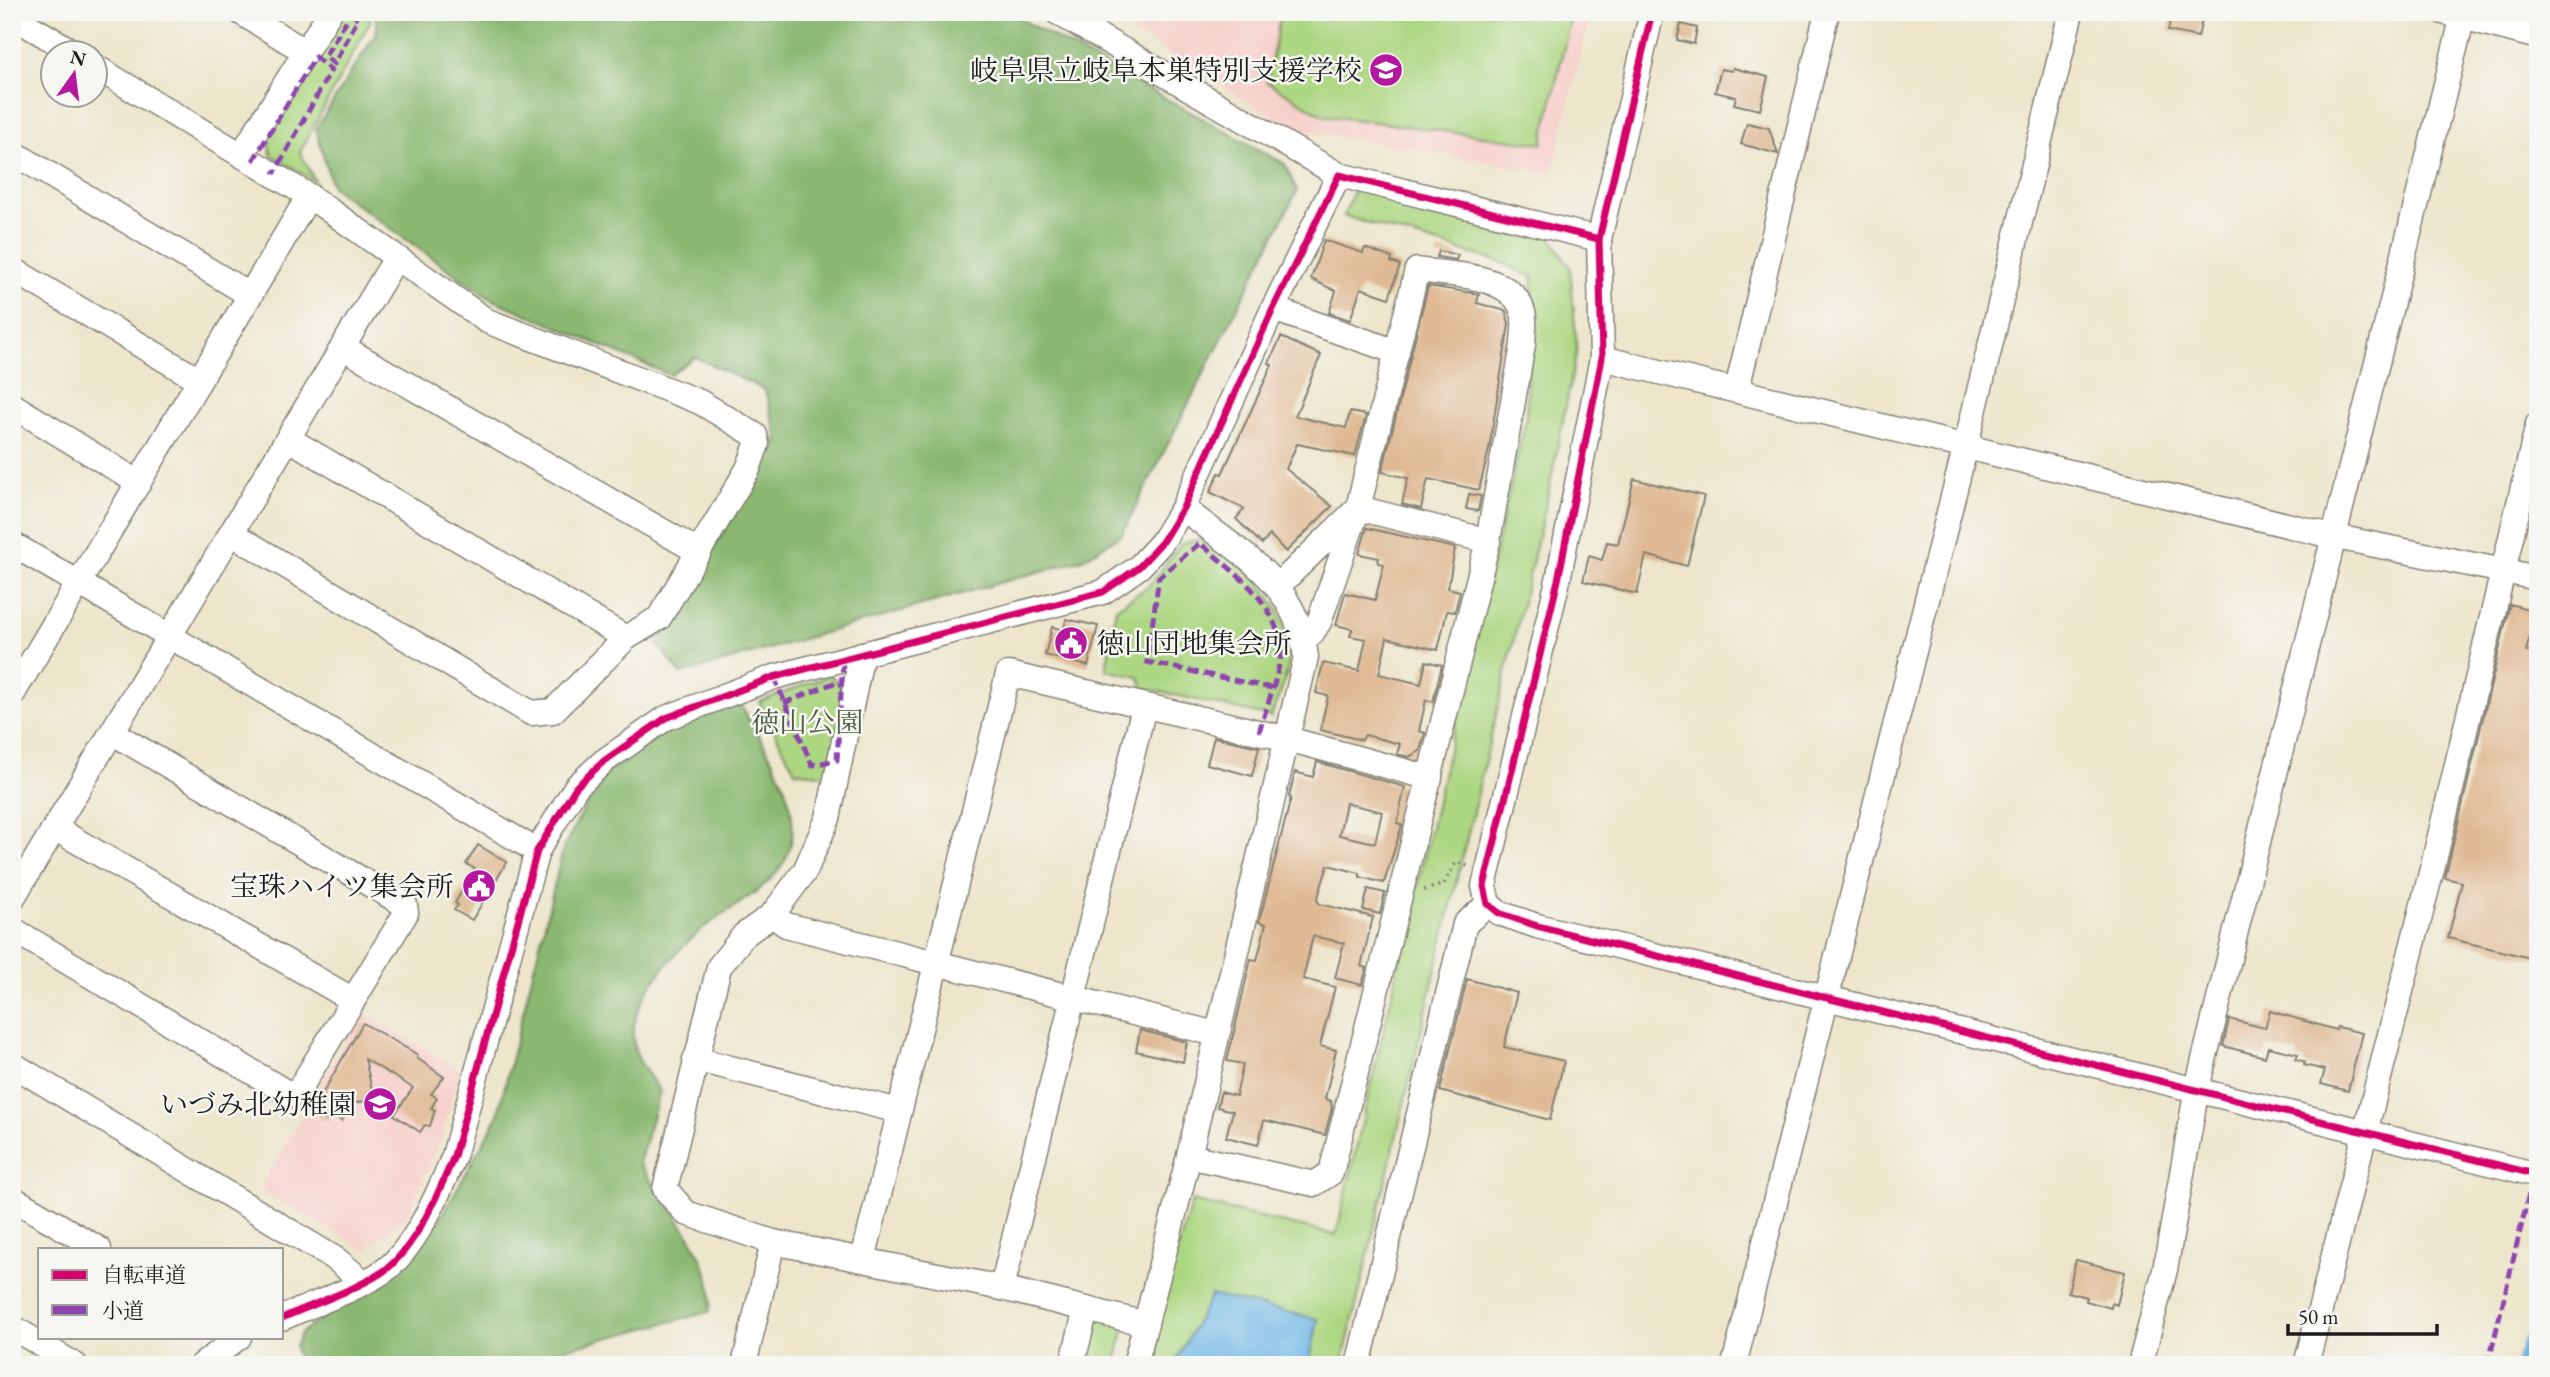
<svg xmlns="http://www.w3.org/2000/svg" width="2550" height="1377" viewBox="0 0 2550 1377" font-family="'EB Garamond','Noto Serif JP',serif">
<rect width="100%" height="100%" fill="#f6f6f2"/>
<filter id="ink" filterUnits="userSpaceOnUse"><feTurbulence type="fractalNoise" baseFrequency=".0143" numOctaves="2"/><feDisplacementMap in="SourceGraphic" scale="14" xChannelSelector="R" yChannelSelector="G"/><feConvolveMatrix kernelMatrix="1 2 1 2 8 2 1 2 1" color-interpolation-filters="sRGB"/></filter>
<filter id="wash" filterUnits="userSpaceOnUse"><feTurbulence type="fractalNoise" baseFrequency=".00686" numOctaves="4" result="noise"/><feDisplacementMap in="SourceGraphic" scale="28" xChannelSelector="R" yChannelSelector="G"/><feGaussianBlur stdDeviation="1.57" result="paint"/><feColorMatrix in="noise" values="0 0 0 0 0 0 0 0 0 0 0 0 0 0 0 0 0 1.4 0 .05"/><feComposite in="paint" operator="in"/></filter>
<g filter="url(#wash)">
<rect width="100%" height="100%" fill="#ede6cc"/>
<g fill="#f7d0cb">
<path d="M 1101,12 L 1591,12 L 1552,173 L 1291,128 Z"/>
<path d="M 362,1012 L 459,1070 L 442,1137 L 408,1214 L 366,1250 L 260,1189 Z"/>
</g>
<g fill="#add782" stroke="#647a4f" stroke-width="2">
<path d="M 336,12 L 361,12 L 371,20 L 300,152 L 315,181 L 271,155 L 268,135 Z"/>
<path d="M 1281,12 L 1572,12 L 1542,144 L 1322,115 L 1267,82 Z"/>
<path d="M 1355,187 L 1549,235 L 1570,267 L 1577,351 L 1546,504 L 1342,1365 L 1144,1365 L 1192,1201 L 1336,1235 L 1526,419 L 1533,277 L 1500,262 L 1344,216 Z"/>
<path d="M 1205,537 C 1250,575 1293,600 1288,666 C 1286,683 1276,702 1271,717 L 1144,688 L 1139,677 L 1106,670 L 1116,608 L 1149,586 L 1181,544 Z"/>
<path d="M 830,675 L 848,694 L 827,775 L 795,771 L 759,702 Z"/>
<path d="M 1096,1315 L 1126,1323 L 1115,1365 L 1084,1365 Z"/>
</g>
<g fill="#8ab870" stroke="#536a46" stroke-width="2">
<path d="M 375,12 L 1008,12 L 1285,164 L 1297,191 L 1122,534 L 1083,559 L 681,674 L 657,644 L 778,441 L 765,390 L 695,357 L 670,375 L 489,298 L 332,187 L 316,129 L 377,31 Z"/>
<path d="M 739,701 C 760,741 798,790 792,838 C 786,884 736,902 705,927 C 673,952 618,1012 637,1055 C 642,1068 653,1080 660,1091 L 639,1163 C 664,1202 723,1266 709,1312 L 553,1352 L 538,1365 L 299,1365 L 295,1346 L 301,1333 L 408,1260 L 440,1219 L 497,1118 L 564,846 L 603,775 L 688,715 Z"/>
</g>
<path fill="#6fb8e7" stroke="#466a82" stroke-width="2" d="M 1211,1295 L 1318,1319 L 1309,1365 L 1174,1365 Z"/>
<g fill="none" stroke-linecap="round" stroke-linejoin="round">
<path stroke="#6fb8e7" stroke-width="35" d="M 2533,1365 L 2538,1348"/>
</g>
<g id="blocks">
<g fill="#e0ba94" fill-rule="evenodd">
<path d="M 2172,13 L 2202,20 L 2198,37 L 2168,31 Z"/>
<path d="M 1681,24 L 1697,28 L 1694,44 L 1677,40 Z"/>
<path d="M 1733,68 L 1768,77 L 1760,110 L 1734,104 L 1736,97 L 1715,92 L 1721,69 L 1732,71 Z"/>
<path d="M 1747,123 L 1769,128 L 1778,154 L 1741,144 Z"/>
<path d="M 1324,240 L 1363,253 L 1365,248 L 1392,258 L 1391,262 L 1400,265 L 1389,298 L 1361,288 L 1350,320 L 1329,313 L 1336,291 L 1311,279 Z"/>
<path d="M 1439,251 L 1458,255 L 1456,260 L 1437,257 Z"/>
<path d="M 1428,286 L 1479,294 L 1477,303 L 1506,311 L 1509,324 L 1489,449 L 1479,490 L 1428,479 L 1421,509 L 1402,504 L 1408,478 L 1382,472 Z"/>
<path d="M 1281,337 L 1321,355 L 1295,416 L 1346,428 L 1350,412 L 1366,415 L 1355,456 L 1297,444 L 1286,469 L 1332,506 L 1286,552 L 1270,535 L 1262,544 L 1236,519 L 1244,509 L 1210,492 L 1219,473 L 1222,474 L 1272,365 L 1269,363 Z"/>
<path d="M 1634,479 L 1704,496 L 1687,566 L 1646,555 L 1637,594 L 1583,581 L 1589,556 L 1602,560 L 1607,542 L 1618,544 Z"/>
<path d="M 1469,494 L 1481,496 L 1478,511 L 1466,509 Z"/>
<path d="M 1367,528 L 1455,548 L 1448,588 L 1460,591 L 1455,612 L 1447,611 L 1438,650 L 1387,638 L 1379,674 L 1421,684 L 1426,661 L 1442,665 L 1433,702 L 1426,700 L 1419,731 L 1425,733 L 1420,751 L 1409,757 L 1397,754 L 1400,744 L 1365,735 L 1362,740 L 1320,730 L 1328,696 L 1316,693 L 1323,663 L 1359,671 L 1366,639 L 1350,636 L 1352,629 L 1336,625 L 1345,593 L 1375,600 L 1384,564 L 1378,563 L 1379,558 L 1359,554 Z"/>
<path d="M 2510,604 L 2532,610 L 2530,619 L 2534,620 L 2526,651 L 2538,654 L 2538,960 L 2448,938 L 2462,882 L 2445,878 Z"/>
<path d="M 1066,619 L 1098,626 L 1088,666 L 1045,655 L 1052,627 L 1064,630 Z"/>
<path d="M 1214,737 L 1259,747 L 1252,776 L 1207,764 Z"/>
<path d="M 1317,762 L 1405,787 L 1397,823 L 1402,825 L 1384,883 L 1360,877 L 1360,873 L 1328,865 L 1317,900 L 1320,904 L 1373,917 L 1361,966 L 1367,968 L 1362,985 L 1335,978 L 1344,943 L 1313,936 L 1303,979 L 1335,987 L 1320,1046 L 1336,1050 L 1325,1099 L 1331,1101 L 1332,1108 L 1325,1135 L 1264,1120 L 1258,1145 L 1226,1137 L 1233,1111 L 1217,1107 L 1221,1092 L 1236,1096 L 1243,1064 L 1227,1061 L 1251,959 L 1257,960 L 1266,924 L 1259,922 L 1291,798 L 1289,797 L 1295,772 L 1313,777 ZM 1346,803 L 1382,812 L 1375,843 L 1339,835 Z"/>
<path d="M 478,845 L 507,862 L 472,920 L 454,910 L 458,905 L 455,903 L 475,869 L 466,864 Z"/>
<path d="M 1368,889 L 1385,893 L 1380,914 L 1363,910 Z"/>
<path d="M 1467,979 L 1517,993 L 1504,1047 L 1564,1061 L 1550,1120 L 1440,1091 Z"/>
<path d="M 2270,1011 L 2336,1030 L 2337,1027 L 2362,1033 L 2348,1091 L 2321,1084 L 2325,1070 L 2304,1065 L 2305,1062 L 2296,1059 L 2298,1054 L 2268,1047 L 2265,1057 L 2223,1046 L 2229,1019 L 2265,1028 Z"/>
<path d="M 363,1023 L 418,1055 L 417,1058 L 444,1077 L 431,1094 L 437,1098 L 431,1108 L 435,1110 L 430,1126 L 425,1125 L 420,1132 L 394,1115 L 413,1088 L 365,1059 L 374,1099 L 351,1104 L 342,1121 L 332,1115 L 328,1121 L 311,1113 Z"/>
<path d="M 1140,1030 L 1187,1042 L 1183,1062 L 1136,1051 Z"/>
<path d="M 2076,1260 L 2125,1272 L 2117,1305 L 2112,1303 L 2111,1308 L 2086,1301 L 2087,1297 L 2068,1292 Z"/>
</g>
</g>
</g>
<g filter="url(#ink)">
<use href="#blocks" fill-opacity="0" stroke="#848174" stroke-width="2"/>
<g fill="none" stroke-linecap="round" stroke-linejoin="round">
<g stroke="#848174" stroke-width="27">
<g id="minor">
<path d="M 240,12 L 306,52"/>
<path d="M 1057,12 L 1339,175 L 1599,239"/>
<path d="M 1652,12 L 1599,239 L 1602,358 L 1558,580 L 1484,886 L 1488,904 L 1499,913 L 1537,926 L 2538,1175"/>
<path d="M 2443,12 L 2538,37"/>
<path d="M 12,16 L 73,52"/>
<path d="M 94,66 L 309,196 L 487,321 L 700,402 L 755,435 L 757,444 L 748,469 L 659,618 L 626,638 L 289,439"/>
<path d="M 12,152 L 250,295"/>
<path d="M 242,154 L 330,12"/>
<path d="M 12,269 L 199,380"/>
<path d="M 1273,309 L 1397,352"/>
<path d="M 344,348 L 699,552"/>
<path d="M 1602,358 L 2336,537 L 2538,578"/>
<path d="M 1737,389 L 1827,12"/>
<path d="M 12,405 L 139,483"/>
<path d="M 231,533 L 531,713 L 553,711 L 626,638"/>
<path d="M 12,544 L 537,851"/>
<path d="M 1304,638 L 1312,633 L 1319,622 L 1358,508 L 1417,270 C 1449,275 1512,273 1523,312 C 1526,322 1523,335 1523,345 L 1488,541"/>
<path d="M 862,654 L 828,818 L 805,871 L 772,915 L 744,935 L 719,967 L 665,1189 L 686,1213 L 773,1242 L 1002,1288 L 1146,1324"/>
<path d="M 12,695 L 309,196"/>
<path d="M 56,829 L 353,1000"/>
<path d="M 12,899 L 396,258"/>
<path d="M 772,915 L 786,925 L 1216,1034"/>
<path d="M 12,929 L 291,1095 L 297,1093 L 406,913 L 405,905 L 113,733"/>
<path d="M 695,1059 L 899,1111"/>
<path d="M 12,1064 L 337,1260 L 362,1281"/>
<path d="M 1189,1156 L 1314,1184 L 1331,1173 L 1488,541 L 1358,508 L 1279,585"/>
<path d="M 12,1198 L 99,1249"/>
<path d="M 863,1259 L 1008,674 L 1288,739 L 1430,778"/>
<path d="M 1002,1288 L 1144,707"/>
<path d="M 282,1318 C 310,1305 367,1286 389,1267 C 419,1240 439,1192 454,1156 L 537,851 L 576,787 L 604,761 L 666,718 L 774,677 L 1103,592 L 1139,567 L 1162,542 L 1183,508 L 1273,309 L 1339,175"/>
<path d="M 12,1327 L 75,1365"/>
<path d="M 202,1365 L 239,1337"/>
<path d="M 744,1365 L 773,1242"/>
<path d="M 1072,1365 L 1086,1309"/>
<path d="M 1135,1365 L 1189,1156 L 1306,657 C 1296,579 1240,554 1183,508"/>
<path d="M 1358,1365 L 1465,924 L 1488,904"/>
<path d="M 1734,1365 L 1966,445 L 2071,12"/>
<path d="M 2140,1365 L 2165,1270 L 2197,1088 L 2464,12"/>
<path d="M 2306,1365 L 2434,861 L 2538,424"/>
</g>
</g>
<path stroke="#848174" stroke-width="3.5" stroke-dasharray="2 5" stroke-linecap="butt" d="M 1424,890 L 1444,884 L 1456,862 L 1468,866"/>
<use href="#minor" stroke="#fff" stroke-width="24"/>
<g stroke="#8e44ad" stroke-width="5" stroke-dasharray="10 5" stroke-linecap="butt">
<path d="M 350,12 L 358,19 L 334,64 L 325,56 L 351,13"/>
<path d="M 253,161 L 315,57 L 331,70 L 274,174"/>
<path d="M 774,677 L 812,765 L 837,760 L 843,661"/>
<path d="M 784,703 L 844,679"/>
<path d="M 1259,732 C 1264,715 1283,662 1281,648 C 1275,599 1234,573 1200,543 L 1159,577 L 1147,662 L 1272,688"/>
<path d="M 2488,1365 L 2531,1185"/>
</g>
<g stroke="#f6f6f2" stroke-width="11">
<g id="cycleway">
<path d="M 1652,12 L 1599,239 L 1602,358 L 1558,580 L 1484,886 L 1488,904 L 1499,913 L 1537,926 L 2538,1175"/>
<path d="M 282,1318 C 310,1305 367,1286 389,1267 C 419,1240 439,1192 454,1156 L 537,851 L 576,787 L 604,761 L 666,718 L 774,677 L 1103,592 L 1139,567 L 1162,542 L 1183,508 L 1273,309 L 1339,175 L 1599,239"/>
</g>
</g>
<use href="#cycleway" stroke="#d6006c" stroke-width="7"/>
</g>
</g>
<defs>
<g id="school-disc" transform="scale(1.75)"><circle r="9.5" fill="#b5179e" stroke="#f6f6f2"/><path d="M0-5L7-2L0 1L-7-2ZM-4 1L0 2.5L4 1V4Q0 6-4 4Z" fill="#fff"/></g>
<g id="civic-disc" transform="scale(1.75)"><circle r="9.5" fill="#b5179e" stroke="#f6f6f2"/><path d="M-.6-6.5H3V-4.5H.6V-3L4-1V1h2V6H-6V1h2V-1L-.6-3ZM-1.2 2.5V6h2.4V2.5Z" fill="#fff"/></g>
</defs>
<g fill-rule="evenodd">
<use href="#school-disc" x="1386" y="70"/>
<use href="#civic-disc" x="1071" y="643"/>
<use href="#civic-disc" x="479" y="886"/>
<use href="#school-disc" x="380" y="1104"/>
</g>
<g text-anchor="middle" stroke-width="5" stroke-linejoin="round" paint-order="stroke">
<g font-size="28" fill="#1c1c1c" stroke="#f6f6f2" text-anchor="end">
<text x="1362" y="80">岐阜県立岐阜本巣特別支援学校</text>
<text x="1096" y="653" text-anchor="start">徳山団地集会所</text>
<text x="454" y="896">宝珠ハイツ集会所</text>
<text x="356" y="1114">いづみ北幼稚園</text>
</g>
<g font-size="28" fill="#4f5d40" stroke="#f6f6f2">
<text x="807" y="732">徳山公園</text>
</g>
</g>
<rect width="2550" height="1377" fill="none" stroke="#f6f6f2" stroke-width="42"/>
<rect x="38" y="1248" width="245" height="91" fill="#f6f6f2" stroke="#9f9f9c" stroke-width="2"/>
<rect x="52" y="1270" width="35" height="10" fill="#d6006c" stroke="#9f9f9c" stroke-width="2"/>
<text x="102" y="1282" font-size="21" fill="#1c1c1c">自転車道</text>
<rect x="52" y="1305" width="35" height="10" fill="#8e44ad" stroke="#9f9f9c" stroke-width="2"/>
<text x="102" y="1318" font-size="21" fill="#1c1c1c">小道</text>
<g transform="translate(74 74) rotate(14)"><circle r="33" fill="#f6f6f2" stroke="#9f9f9c" stroke-width="2"/>
<path d="M0-5L12 26L0 18L-12 26Z" fill="#b5179e"/>
<text y="-10" font-size="19" font-weight="bold" text-anchor="middle" fill="#1c1c1c">N</text>
</g>
<path d="M2288 1324v10h149v-10" fill="none" stroke="#1c1c1c" stroke-width="3.5"/>
<text x="2298" y="1324" font-size="21" fill="#1c1c1c" stroke="#f6f6f2" stroke-width="5" paint-order="stroke">50 m</text>
</svg>
